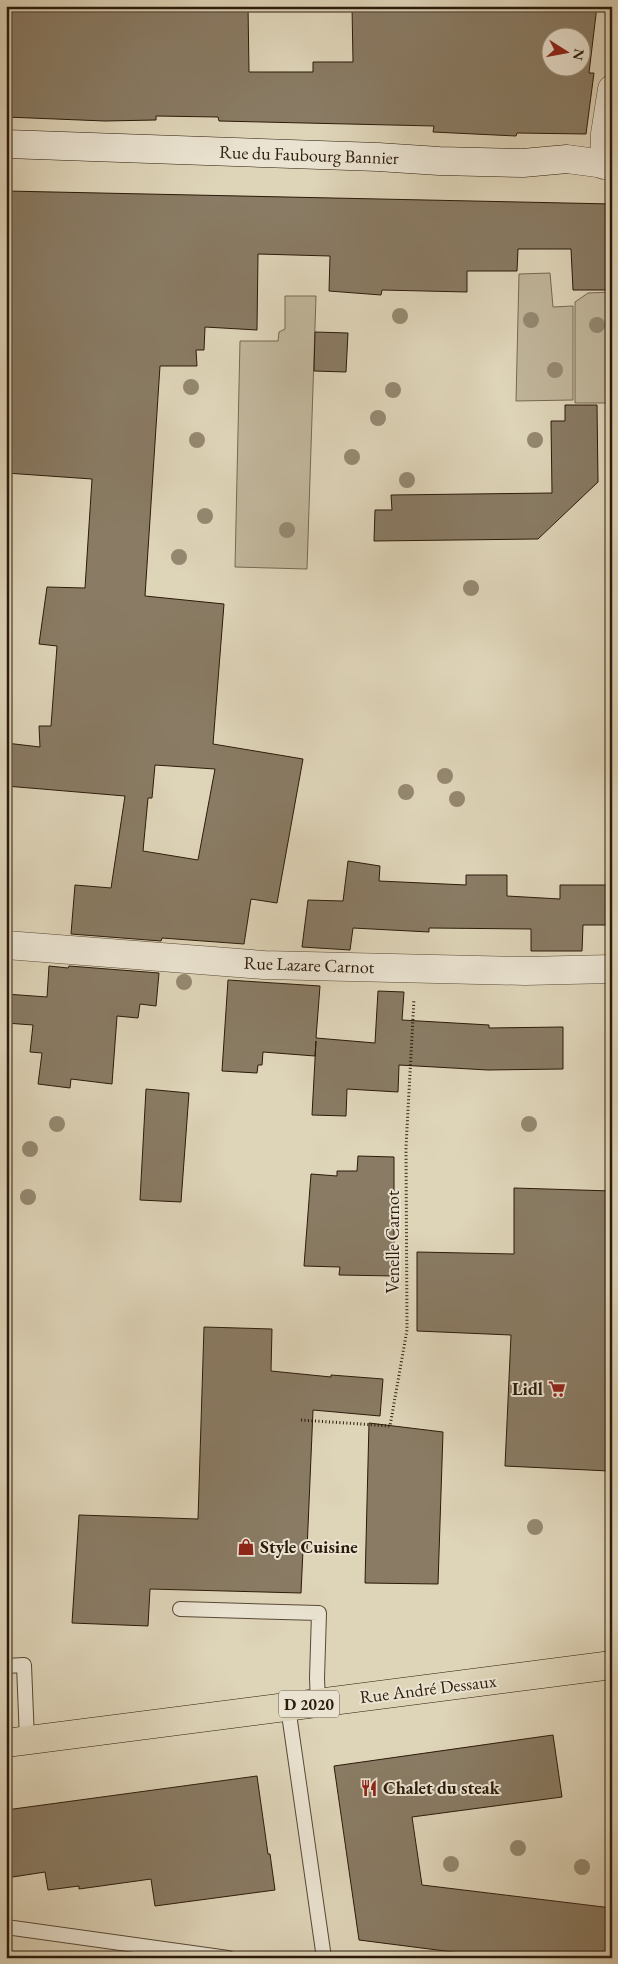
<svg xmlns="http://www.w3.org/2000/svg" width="618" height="1964" viewBox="0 0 618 1964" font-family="'EB Garamond',serif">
<rect width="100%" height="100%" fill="#ded4b8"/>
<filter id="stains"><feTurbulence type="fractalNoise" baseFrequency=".004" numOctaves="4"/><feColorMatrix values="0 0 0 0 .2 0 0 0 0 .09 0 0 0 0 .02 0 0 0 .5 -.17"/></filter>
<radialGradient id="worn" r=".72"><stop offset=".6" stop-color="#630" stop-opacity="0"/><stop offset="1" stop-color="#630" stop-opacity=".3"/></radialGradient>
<g fill="#c0b59a" stroke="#766852">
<path d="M 550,273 L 553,307 L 573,306 L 573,400 L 516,401 L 519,274 Z"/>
<path d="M 612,292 L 612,403 L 575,403 L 575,302 L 588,293 Z"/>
<path d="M 285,296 L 316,296 L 307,569 L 235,567 L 240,341 L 278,341 L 279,332 L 285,329 Z"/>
</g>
<g fill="#897b64" stroke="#2c1b0a" fill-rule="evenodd">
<path d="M 6,6 L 248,6 L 249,72 L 313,72 L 313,62 L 353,62 L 352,6 L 597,6 L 589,73 L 594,73 L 586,134 L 517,133 L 516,136 L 433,132 L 434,126 L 219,121 L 218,117 L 156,116 L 156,120 L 105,121 L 6,117 ZM 550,38 L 580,38 L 580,68 L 550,68 Z"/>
<path d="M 6,191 L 612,204 L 612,290 L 573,290 L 571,249 L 518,249 L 517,271 L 467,271 L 467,292 L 382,290 L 381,295 L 329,291 L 330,256 L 258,254 L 257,330 L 205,327 L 204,350 L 196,350 L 197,366 L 160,366 L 145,596 L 224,604 L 213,744 L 303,759 L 277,903 L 251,899 L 244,944 L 162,938 L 161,941 L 71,934 L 75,885 L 111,888 L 125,796 L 6,786 L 6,743 L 40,747 L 39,726 L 51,726 L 57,646 L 39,644 L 47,587 L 85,588 L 92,479 L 6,473 ZM 155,765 L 215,769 L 198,860 L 143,851 L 148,798 L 152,798 Z"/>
<path d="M 315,332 L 348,333 L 346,372 L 314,371 Z"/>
<path d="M 565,405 L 597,405 L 598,482 L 538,539 L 374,541 L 375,510 L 392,510 L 391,495 L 552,493 L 551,421 L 565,421 Z"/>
<path d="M 348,861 L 380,866 L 379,881 L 466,885 L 466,875 L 507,875 L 507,896 L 560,899 L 560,885 L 612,885 L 612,925 L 583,925 L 582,951 L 531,951 L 531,929 L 429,928 L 429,932 L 353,928 L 350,950 L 302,947 L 308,900 L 343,901 Z"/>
<path d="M 49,966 L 68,968 L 69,966 L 159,973 L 156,1006 L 140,1004 L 138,1018 L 117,1016 L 112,1084 L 71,1079 L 70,1088 L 38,1084 L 42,1053 L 30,1052 L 33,1025 L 6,1023 L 6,994 L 47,997 Z"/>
<path d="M 228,980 L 320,986 L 316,1038 L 375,1043 L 378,991 L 404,992 L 402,1020 L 489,1025 L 489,1028 L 563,1027 L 563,1069 L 488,1070 L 399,1065 L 398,1092 L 347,1089 L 346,1116 L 312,1115 L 316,1041 L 315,1056 L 263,1052 L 262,1065 L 258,1065 L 257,1073 L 222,1071 Z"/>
<path d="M 146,1089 L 189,1093 L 181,1202 L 140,1200 Z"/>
<path d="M 358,1156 L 394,1157 L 394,1276 L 339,1275 L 340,1267 L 304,1266 L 311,1174 L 337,1176 L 337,1171 L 357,1171 Z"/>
<path d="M 514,1188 L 612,1191 L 612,1413 L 609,1471 L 505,1466 L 511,1335 L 417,1331 L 417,1252 L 514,1254 Z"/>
<path d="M 204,1327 L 272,1329 L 271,1371 L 331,1377 L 331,1375 L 383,1379 L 380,1416 L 313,1410 L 307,1550 L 303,1550 L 301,1593 L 150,1589 L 148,1626 L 72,1623 L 79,1515 L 198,1519 Z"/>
<path d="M 369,1423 L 443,1432 L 438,1584 L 365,1583 Z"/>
<path d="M 553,1735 L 562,1797 L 412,1817 L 422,1885 L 612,1908 L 612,1958 L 500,1958 L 359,1940 L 334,1766 Z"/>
<path d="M 257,1776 L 268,1854 L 270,1854 L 275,1890 L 155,1906 L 151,1879 L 79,1889 L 79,1886 L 48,1890 L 45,1872 L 6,1878 L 6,1810 Z"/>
</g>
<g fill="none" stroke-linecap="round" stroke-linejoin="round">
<g stroke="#584936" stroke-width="16">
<g id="service">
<path d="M 180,1609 L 319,1613 L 317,1678 L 318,1703"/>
<path d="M 6,1666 L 24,1665 L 27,1740"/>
<path d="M 288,1707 L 324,1958"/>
<path d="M 6,1927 L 228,1958"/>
</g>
</g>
<g stroke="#584936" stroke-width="29">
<g id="minor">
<path d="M 604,165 L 605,134 L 612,89"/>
<path d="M 6,945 L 264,965 L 525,971 L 612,969"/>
</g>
</g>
<g stroke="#2c1b0a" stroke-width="29">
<path id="secondary" d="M 6,144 L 378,157 L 439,161 L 523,163 L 567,159 L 612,165"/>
</g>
<g stroke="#2c1b0a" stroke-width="29">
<path id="primary" d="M 6,1743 L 612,1665"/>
</g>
<path stroke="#2c1b0a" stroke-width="3" stroke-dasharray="1 2.5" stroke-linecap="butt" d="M 301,1420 L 390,1426 L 407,1330 L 406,1147 L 414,999"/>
<use href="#service" stroke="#eae3d1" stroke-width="14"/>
<use href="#minor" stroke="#eae3d1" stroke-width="28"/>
<use href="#secondary" stroke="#eae3d1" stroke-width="28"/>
<use href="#primary" stroke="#ded4b8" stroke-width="28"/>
</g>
<g fill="#948870">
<circle cx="400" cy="316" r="8"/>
<circle cx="531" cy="320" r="8"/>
<circle cx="597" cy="325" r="8"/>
<circle cx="555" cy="370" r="8"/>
<circle cx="191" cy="387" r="8"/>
<circle cx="393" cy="390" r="8"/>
<circle cx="378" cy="418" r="8"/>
<circle cx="197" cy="440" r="8"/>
<circle cx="535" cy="440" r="8"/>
<circle cx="352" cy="457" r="8"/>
<circle cx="407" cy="480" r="8"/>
<circle cx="205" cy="516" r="8"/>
<circle cx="287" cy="530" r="8"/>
<circle cx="179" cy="557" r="8"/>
<circle cx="471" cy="588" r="8"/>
<circle cx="445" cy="776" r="8"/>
<circle cx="406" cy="792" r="8"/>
<circle cx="457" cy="799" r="8"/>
<circle cx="184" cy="982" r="8"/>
<circle cx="57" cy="1124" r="8"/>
<circle cx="529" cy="1124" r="8"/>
<circle cx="30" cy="1149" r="8"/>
<circle cx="28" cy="1197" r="8"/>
<circle cx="535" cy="1527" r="8"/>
<circle cx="518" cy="1848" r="8"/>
<circle cx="451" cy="1864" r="8"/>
<circle cx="582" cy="1867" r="8"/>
</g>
<defs>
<g id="supermarket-bare" transform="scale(1.35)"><path d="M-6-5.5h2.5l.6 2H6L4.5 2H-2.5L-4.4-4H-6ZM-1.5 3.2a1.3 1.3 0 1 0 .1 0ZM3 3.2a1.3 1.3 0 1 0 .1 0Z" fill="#8f2418" stroke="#eae3d1" stroke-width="2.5" paint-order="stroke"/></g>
<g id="shop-bare" transform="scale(1.35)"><path d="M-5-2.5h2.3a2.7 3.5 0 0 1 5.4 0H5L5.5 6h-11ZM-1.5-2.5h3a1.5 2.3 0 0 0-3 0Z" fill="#8f2418" stroke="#eae3d1" stroke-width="2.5" paint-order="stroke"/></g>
<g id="restaurant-bare" transform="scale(1.35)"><path d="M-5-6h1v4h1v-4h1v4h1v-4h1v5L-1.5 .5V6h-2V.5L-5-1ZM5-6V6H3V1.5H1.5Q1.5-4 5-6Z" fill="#8f2418" stroke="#eae3d1" stroke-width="2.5" paint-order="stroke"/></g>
</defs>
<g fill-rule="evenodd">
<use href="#supermarket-bare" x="557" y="1389"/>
<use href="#shop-bare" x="246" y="1547"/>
<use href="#restaurant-bare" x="369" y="1788"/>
</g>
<g text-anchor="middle" stroke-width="4" stroke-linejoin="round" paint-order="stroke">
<rect fill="#eae3d1" stroke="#655746" stroke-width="1" x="279" y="1690.5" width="60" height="27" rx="4"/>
<g font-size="16" font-weight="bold" fill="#2c1b0a">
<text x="309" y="1710">D 2020</text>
</g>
<g font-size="18" fill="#2c1b0a" stroke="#eae3d1">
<text transform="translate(309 155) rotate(2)" y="6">Rue du Faubourg Bannier</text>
<text transform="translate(309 965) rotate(2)" y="6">Rue Lazare Carnot</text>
<text transform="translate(393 1242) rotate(-90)" y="6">Venelle Carnot</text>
<text transform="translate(428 1689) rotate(-7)" y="6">Rue André Dessaux</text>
</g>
<g font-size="18" font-weight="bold" fill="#2c1b0a" stroke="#eae3d1" text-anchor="start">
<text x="543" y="1395" text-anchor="end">Lidl</text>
<text x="260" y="1553">Style Cuisine</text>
<text x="383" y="1794">Chalet du steak</text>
</g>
</g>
<rect width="618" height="1964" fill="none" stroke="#ded4b8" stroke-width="25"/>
<rect x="8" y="8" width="603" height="1949" fill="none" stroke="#2c1b0a" stroke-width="2.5"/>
<rect x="12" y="12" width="593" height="1939" fill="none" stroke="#2c1b0a"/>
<g transform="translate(566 52) rotate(101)"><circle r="24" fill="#eae3d1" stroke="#9e9381"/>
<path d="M0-4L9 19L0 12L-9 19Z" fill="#8f2418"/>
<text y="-8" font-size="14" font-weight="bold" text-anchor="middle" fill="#2c1b0a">N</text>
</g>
<rect width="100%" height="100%" filter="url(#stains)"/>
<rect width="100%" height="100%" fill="url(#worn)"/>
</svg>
